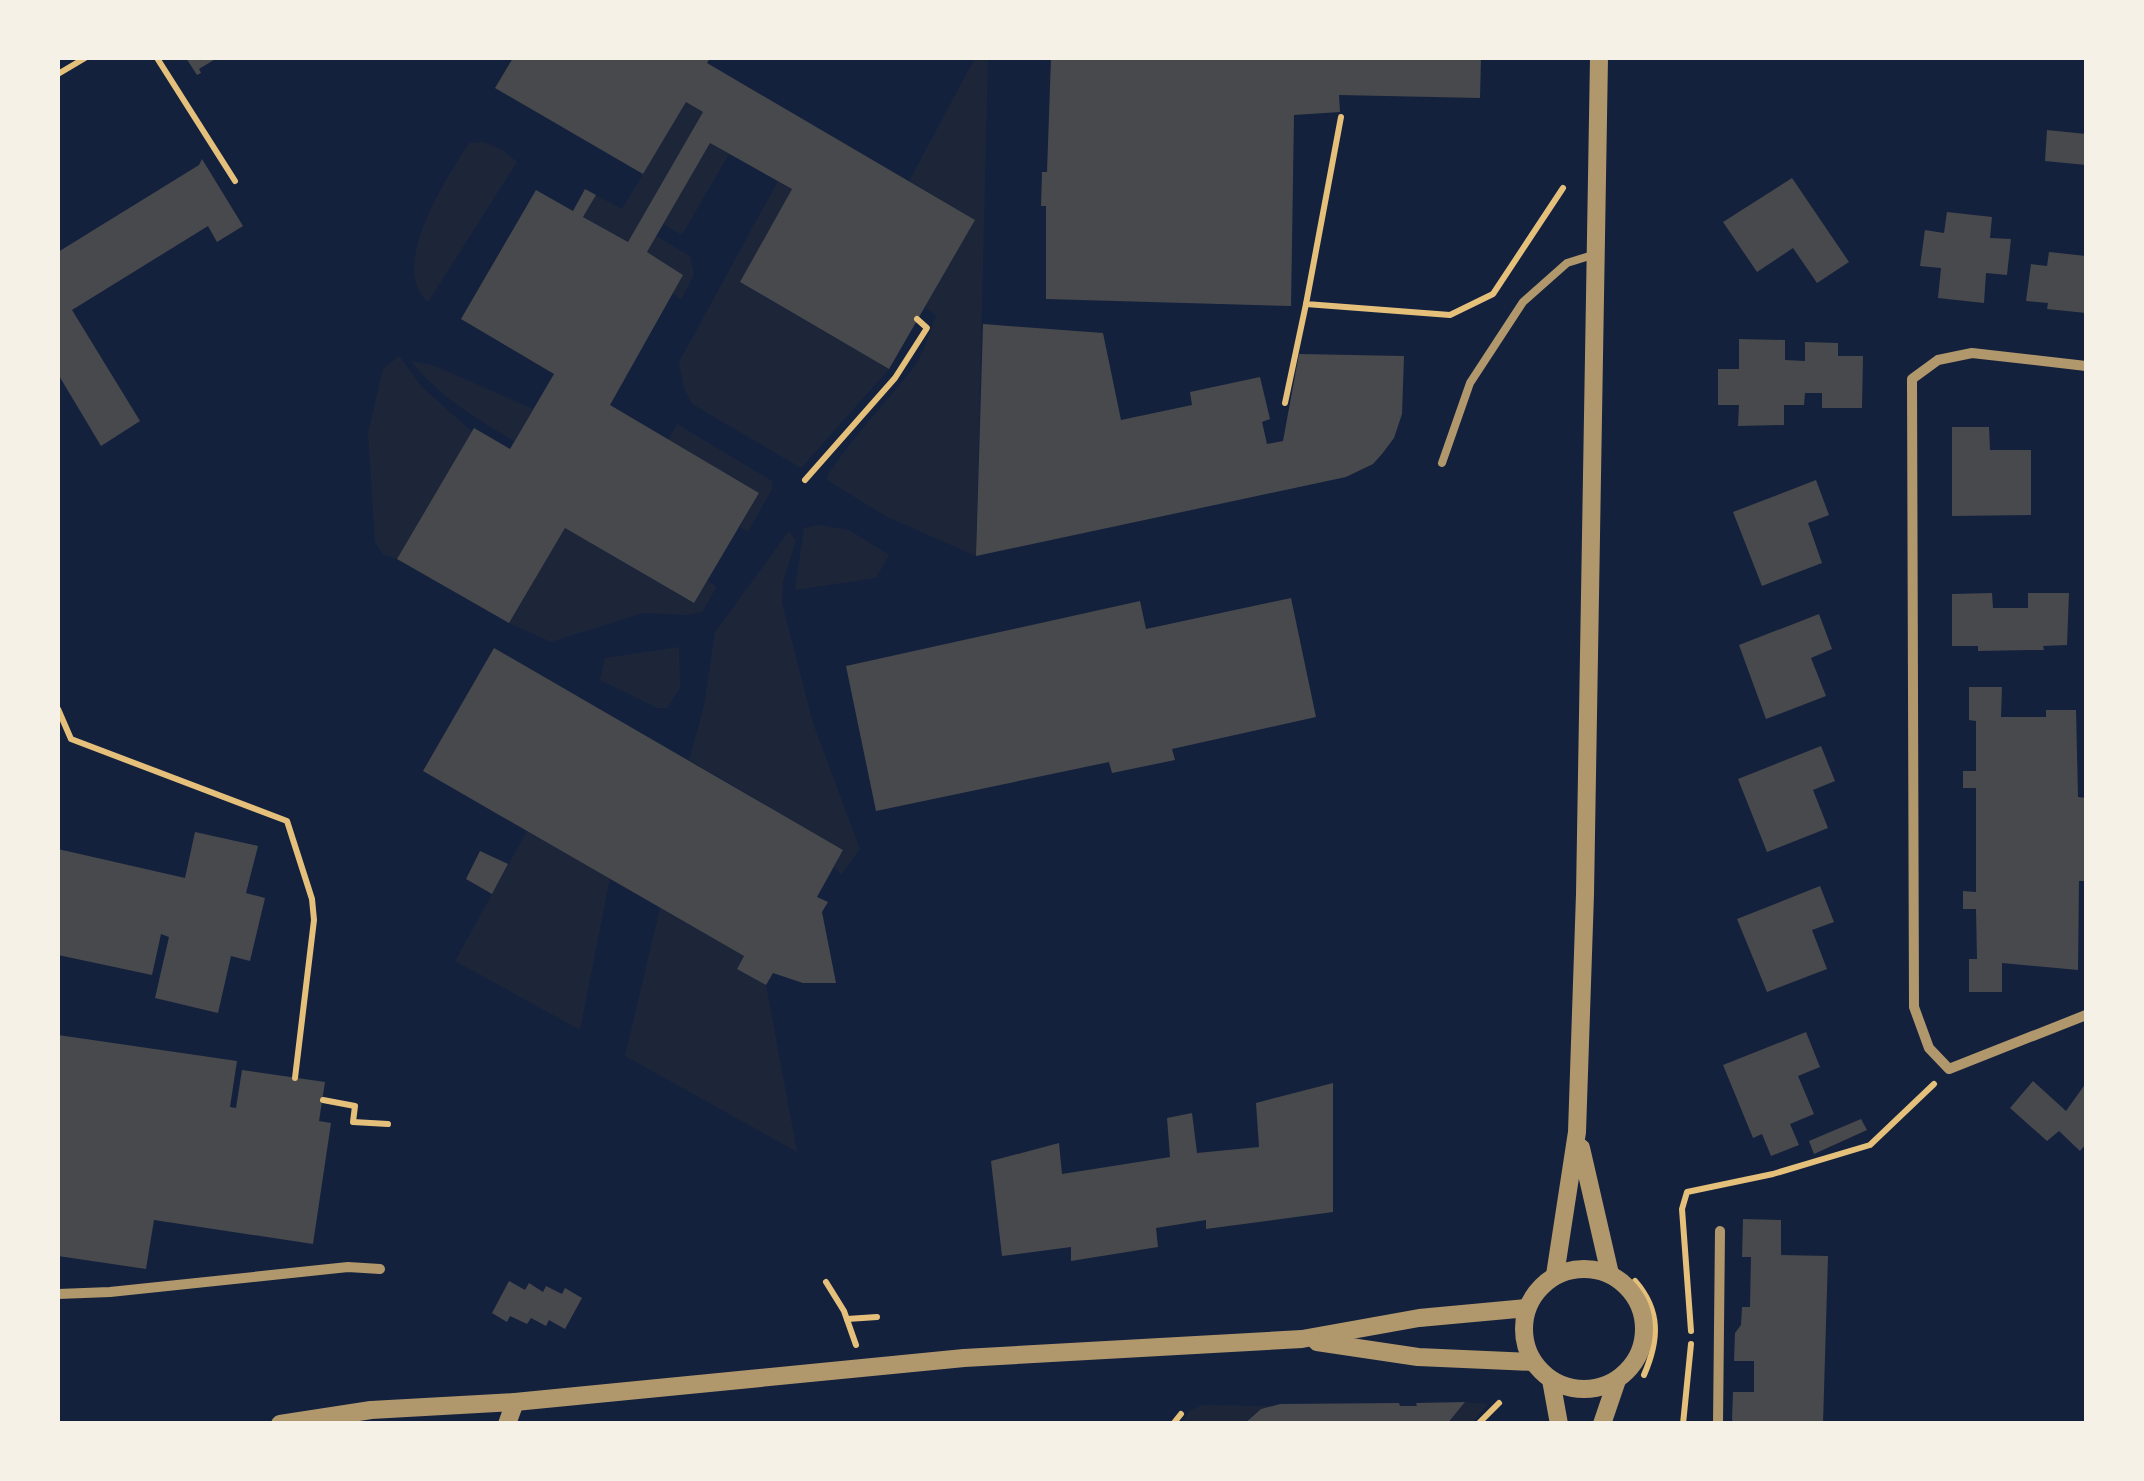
<svg xmlns="http://www.w3.org/2000/svg" width="2144" height="1481" viewBox="0 0 2144 1481" font-family="'Open Sans',sans-serif">
<rect width="100%" height="100%" fill="#14213d"/>
<g fill="#1d2539">
<path d="M 975,58 L 988,58 L 976,556 L 887,517 L 827,480 C 829,464 898,389 914,367 C 924,353 929,333 936,316 L 925,307 L 975,220 L 909,181 Z"/>
<path d="M 686,102 L 703,112 L 628,242 L 583,217 L 596,195 L 622,209 Z"/>
<path d="M 484,142 L 504,151 L 517,162 L 428,302 C 387,268 447,177 469,143 Z"/>
<path d="M 710,143 L 729,154 L 682,235 L 663,224 Z"/>
<path d="M 778,181 L 792,189 L 741,283 L 889,369 L 801,468 L 692,404 L 683,385 L 679,362 Z"/>
<path d="M 656,236 L 690,256 L 694,275 L 681,300 L 673,293 L 682,274 L 647,252 Z"/>
<path d="M 399,356 L 422,387 L 472,432 L 397,559 L 383,554 L 375,542 L 368,433 L 383,369 Z"/>
<path d="M 411,361 L 433,365 L 533,409 L 514,441 C 476,418 439,397 411,361 Z"/>
<path d="M 677,424 L 772,481 L 772,489 L 748,532 L 740,527 L 759,493 L 668,440 Z"/>
<path d="M 819,525 L 849,530 L 889,555 L 876,578 L 795,590 L 804,528 Z"/>
<path d="M 565,528 L 693,603 L 707,581 L 717,586 L 702,612 L 686,615 L 643,613 L 551,642 L 509,623 Z"/>
<path d="M 789,531 L 796,541 L 783,581 L 782,603 L 813,723 L 860,849 L 841,875 L 834,867 L 843,850 L 689,760 L 704,706 L 715,632 Z"/>
<path d="M 679,647 L 680,688 L 667,708 L 657,708 L 600,680 L 605,658 Z"/>
<path d="M 527,831 L 610,878 L 580,1030 L 455,961 Z"/>
<path d="M 660,908 L 744,956 L 737,969 L 766,985 L 797,1152 L 625,1056 Z"/>
<path d="M 1465,1402 L 1488,1404 L 1472,1423 L 1447,1424 Z"/>
<path d="M 1203,1405 L 1273,1406 L 1261,1409 L 1244,1423 L 1181,1424 L 1189,1411 Z"/>
</g>
<g fill="#48494c">
<path d="M 186,58 L 217,58 L 199,69 L 201,73 L 197,75 Z"/>
<path d="M 513,58 L 710,58 L 707,63 L 975,220 L 889,369 L 740,282 L 792,189 L 710,143 L 647,252 L 683,275 L 610,405 L 759,493 L 694,603 L 565,528 L 509,623 L 397,559 L 474,428 L 510,449 L 554,374 L 461,319 L 536,190 L 573,211 L 585,189 L 596,195 L 583,217 L 628,242 L 703,112 L 686,102 L 643,174 L 495,88 Z"/>
<path d="M 1051,58 L 1481,58 L 1480,98 L 1339,95 L 1340,112 L 1294,115 L 1291,306 L 1046,299 L 1046,206 L 1041,206 L 1042,172 L 1047,172 Z"/>
<path d="M 2047,130 L 2086,134 L 2086,165 L 2045,161 Z"/>
<path d="M 202,159 L 243,226 L 217,242 L 208,226 L 72,310 L 140,421 L 101,446 L 58,374 L 58,252 L 199,165 Z"/>
<path d="M 1792,178 L 1849,262 L 1817,283 L 1793,248 L 1757,272 L 1723,222 Z"/>
<path d="M 1947,212 L 1992,217 L 1990,238 L 2011,239 L 2007,275 L 1986,273 L 1984,303 L 1938,298 L 1941,268 L 1920,266 L 1925,230 L 1944,233 Z"/>
<path d="M 2049,252 L 2086,256 L 2086,313 L 2047,309 L 2048,303 L 2026,301 L 2031,264 L 2047,266 Z"/>
<path d="M 983,324 L 1103,333 L 1121,420 L 1192,405 L 1190,392 L 1260,377 L 1270,419 L 1262,422 L 1267,444 L 1283,441 L 1299,354 L 1404,356 L 1402,414 L 1394,438 L 1382,454 L 1373,464 L 1346,477 L 976,556 Z"/>
<path d="M 1739,339 L 1785,340 L 1785,360 L 1805,361 L 1805,342 L 1838,343 L 1838,356 L 1863,356 L 1862,408 L 1822,408 L 1822,393 L 1805,393 L 1804,405 L 1784,405 L 1784,425 L 1738,426 L 1739,405 L 1718,405 L 1718,369 L 1739,369 Z"/>
<path d="M 1952,427 L 1989,427 L 1990,450 L 2031,450 L 2031,515 L 1952,516 Z"/>
<path d="M 1816,480 L 1829,515 L 1808,523 L 1822,563 L 1762,586 L 1733,512 Z"/>
<path d="M 1992,593 L 1993,608 L 2028,608 L 2028,593 L 2069,593 L 2067,645 L 2043,646 L 2044,650 L 2030,650 L 1978,651 L 1978,646 L 1952,646 L 1952,594 Z"/>
<path d="M 1291,598 L 1316,717 L 1172,749 L 1175,760 L 1112,773 L 1109,762 L 876,811 L 846,666 L 1140,601 L 1146,629 Z"/>
<path d="M 1819,614 L 1832,649 L 1811,658 L 1826,696 L 1766,719 L 1739,645 Z"/>
<path d="M 494,648 L 843,850 L 817,897 L 828,902 L 822,912 L 836,983 L 803,983 L 773,973 L 766,985 L 737,969 L 744,956 L 423,771 Z"/>
<path d="M 1969,687 L 2002,687 L 2001,717 L 2046,717 L 2046,710 L 2076,710 L 2078,797 L 2086,798 L 2086,881 L 2079,881 L 2078,970 L 2002,963 L 2002,992 L 1969,992 L 1969,959 L 1977,959 L 1976,909 L 1963,909 L 1963,891 L 1976,892 L 1976,788 L 1963,788 L 1963,771 L 1976,771 L 1976,721 L 1969,720 Z"/>
<path d="M 1821,746 L 1835,781 L 1813,790 L 1828,828 L 1767,852 L 1738,779 Z"/>
<path d="M 195,832 L 258,846 L 246,893 L 265,898 L 250,961 L 231,956 L 218,1013 L 155,998 L 169,937 L 161,934 L 152,975 L 58,955 L 58,849 L 185,878 Z"/>
<path d="M 480,851 L 508,864 L 492,894 L 466,879 Z"/>
<path d="M 1820,886 L 1834,922 L 1812,930 L 1827,969 L 1767,992 L 1737,919 Z"/>
<path d="M 1806,1032 L 1820,1067 L 1798,1076 L 1814,1114 L 1790,1124 L 1799,1145 L 1771,1156 L 1762,1134 L 1753,1138 L 1723,1065 Z"/>
<path d="M 58,1035 L 237,1061 L 230,1107 L 236,1108 L 242,1070 L 325,1082 L 319,1121 L 331,1123 L 313,1244 L 154,1220 L 146,1269 L 58,1256 Z"/>
<path d="M 2033,1081 L 2066,1111 L 2086,1083 L 2086,1144 L 2080,1151 L 2059,1131 L 2047,1141 L 2010,1108 Z"/>
<path d="M 1333,1083 L 1333,1212 L 1206,1229 L 1206,1220 L 1156,1228 L 1158,1247 L 1071,1261 L 1071,1247 L 1002,1256 L 991,1161 L 1059,1143 L 1062,1174 L 1170,1157 L 1167,1118 L 1192,1113 L 1197,1153 L 1259,1147 L 1256,1103 Z"/>
<path d="M 1861,1119 L 1867,1130 L 1814,1154 L 1809,1141 Z"/>
<path d="M 1743,1219 L 1781,1220 L 1781,1255 L 1828,1256 L 1823,1424 L 1736,1424 L 1732,1420 L 1733,1392 L 1754,1392 L 1754,1361 L 1734,1361 L 1735,1333 L 1741,1325 L 1742,1307 L 1750,1307 L 1751,1257 L 1742,1257 Z"/>
<path d="M 509,1281 L 525,1290 L 529,1283 L 543,1292 L 546,1286 L 562,1294 L 565,1288 L 582,1298 L 565,1329 L 549,1320 L 546,1326 L 531,1318 L 527,1324 L 510,1316 L 507,1322 L 492,1313 Z"/>
<path d="M 1465,1402 L 1447,1424 L 1244,1424 L 1261,1409 L 1280,1404 L 1399,1403 L 1400,1406 L 1417,1406 L 1416,1403 Z"/>
</g>
<g fill="none" stroke-linecap="round" stroke-linejoin="round">
<g stroke="#e5c07b" stroke-width="6">
<path d="M 157,58 L 235,181"/>
<path d="M 58,74 L 85,58"/>
<path d="M 1341,117 L 1306,304 L 1450,315 L 1493,294 L 1563,188"/>
<path d="M 1285,403 L 1306,304"/>
<path d="M 805,480 L 895,378 L 927,328 L 917,319"/>
<path d="M 58,709 L 71,739 L 287,821 L 312,899 L 314,920 L 295,1078"/>
<path d="M 323,1100 L 355,1106 L 353,1122 L 388,1124"/>
<path d="M 1635,1281 C 1661,1311 1659,1340 1644,1375"/>
<path d="M 826,1282 L 844,1311 L 856,1345"/>
<path d="M 847,1319 L 877,1317"/>
<path d="M 1691,1331 L 1682,1209 L 1687,1192 L 1773,1174 L 1870,1145 L 1934,1084"/>
<path d="M 1173,1424 L 1181,1414"/>
<path d="M 1478,1424 L 1499,1403"/>
<path d="M 1683,1424 L 1691,1344"/>
</g>
<path stroke="#b1986c" stroke-width="8" d="M 1442,463 L 1470,383 L 1523,302 L 1567,263 L 1596,254"/>
<g stroke="#b1986c" stroke-width="10">
<path d="M 2086,366 L 1972,353 L 1938,360 L 1912,379 L 1914,1007 L 1929,1048 L 1949,1069 L 2086,1015"/>
<path d="M 58,1294 L 110,1292 L 348,1267 L 380,1269"/>
<path d="M 1718,1424 L 1720,1231"/>
</g>
<g stroke="#b1986c" stroke-width="18">
<path d="M 1581,1148 L 1610,1274"/>
<circle cx="1584" cy="1329" r="60"/>
<path d="M 1555,1275 L 1577,1132 L 1585,894 L 1599,58"/>
<path d="M 1317,1342 L 1418,1357 L 1533,1362"/>
<path d="M 1551,1380 L 1559,1424"/>
<path d="M 280,1424 L 371,1410 L 515,1402"/>
<path d="M 507,1424 L 515,1402 L 964,1358 L 1302,1339 L 1419,1318 L 1527,1308"/>
<path d="M 1602,1424 L 1617,1380"/>
</g>
</g>
<rect width="2144" height="1481" fill="none" stroke="#f6f1e7" stroke-width="120"/>
</svg>
